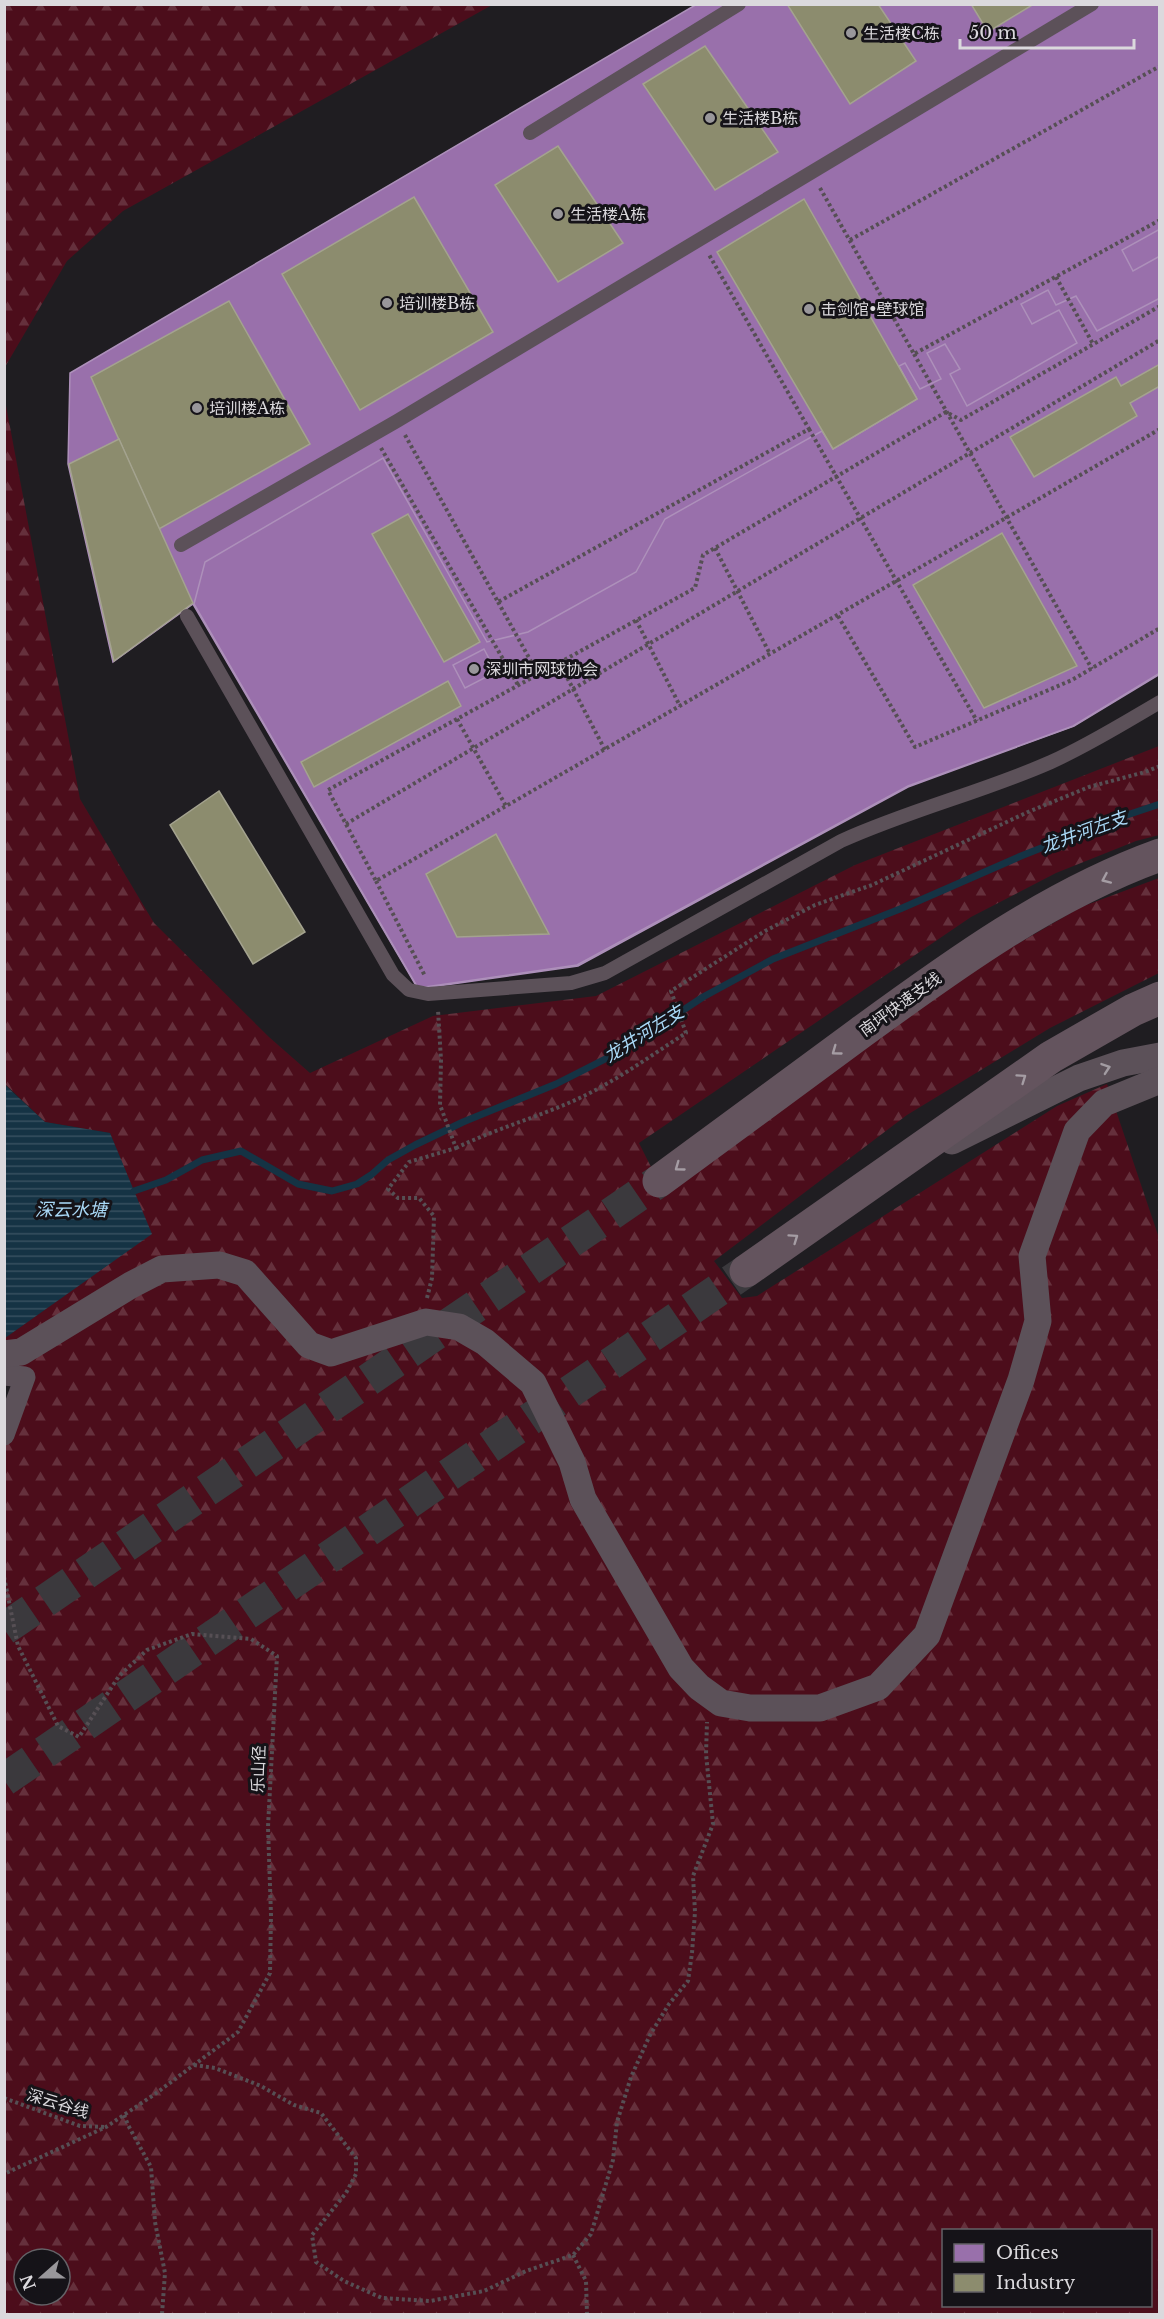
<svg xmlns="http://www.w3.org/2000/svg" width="1164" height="2319" viewBox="0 0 1164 2319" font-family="'Libre Baskerville','Noto Sans SC',serif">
<defs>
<pattern id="forest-firs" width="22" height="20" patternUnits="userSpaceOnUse" patternTransform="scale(1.5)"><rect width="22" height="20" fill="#4c0d1b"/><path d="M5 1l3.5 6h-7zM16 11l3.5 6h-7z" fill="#65303c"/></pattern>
<pattern id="water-rules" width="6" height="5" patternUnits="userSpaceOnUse" patternTransform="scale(1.5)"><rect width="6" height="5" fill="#153344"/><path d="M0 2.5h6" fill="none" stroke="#36505f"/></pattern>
</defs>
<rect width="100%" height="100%" fill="#1f1d21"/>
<g fill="url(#forest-firs)" fill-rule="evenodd">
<path d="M 5,4 L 492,4 L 492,5 L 123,211 L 67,261 L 5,367 Z"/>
<path d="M 4,395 L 80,799 L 154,923 L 269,1037 L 310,1073 L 433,1016 L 596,996 L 855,865 L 1159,746 L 1159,835 L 1136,841 L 1056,873 L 971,917 L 639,1143 L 662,1189 L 967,973 L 1081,907 L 1159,878 L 1159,973 L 1050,1028 L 907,1115 L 714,1261 L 742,1298 L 757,1296 L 1057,1106 L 1107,1084 L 1160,1241 L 1159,2314 L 5,2314 L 4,1435 L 25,1377 L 5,1375 L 5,1338 L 151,1234 L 110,1133 L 45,1122 L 5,1084 ZM 944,2230 L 1150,2230 L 1150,2306 L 944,2306 ZM 24,2259 L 60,2259 L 60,2295 L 24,2295 Z"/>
</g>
<path fill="url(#water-rules)" d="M 4,1084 L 45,1122 L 110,1133 L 152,1234 L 5,1338 Z"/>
<g fill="#9970ab" stroke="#ad90ba" stroke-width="1.5">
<path d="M 697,4 L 1160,4 L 1160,674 L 1074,726 L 908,787 L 578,966 L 418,989 L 193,604 L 113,662 L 68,464 L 70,373 Z"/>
<path d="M 1160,229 L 1160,256 L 1133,271 L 1122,250 Z"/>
<path d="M 1048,290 L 1056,305 L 1076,296 L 1097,331 L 1160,298 L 1160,673 L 1073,726 L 908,786 L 577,965 L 418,988 L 194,604 L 205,562 L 383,458 L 487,642 L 528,632 L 636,572 L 665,519 L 822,431 L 833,449 L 917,399 L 899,366 L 905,363 L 920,389 L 941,379 L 927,353 L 945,344 L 960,369 L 950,374 L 967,406 L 1077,343 L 1059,310 L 1032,324 L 1021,304 Z"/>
<path d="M 484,649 L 496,672 L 465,688 L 453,665 Z"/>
</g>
<g fill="#8c8c6e" stroke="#a4a38f" stroke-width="1.5">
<path d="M 787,4 L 878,4 L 916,61 L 850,104 Z"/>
<path d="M 971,4 L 1034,4 L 988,32 Z"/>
<path d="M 705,46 L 778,152 L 715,190 L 643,84 Z"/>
<path d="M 558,146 L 623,243 L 558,282 L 495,185 Z"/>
<path d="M 414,197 L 493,332 L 360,410 L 282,274 Z"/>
<path d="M 804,199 L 917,399 L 833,449 L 717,252 Z"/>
<path d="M 229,301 L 310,444 L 159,529 L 91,377 Z"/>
<path d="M 1160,364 L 1160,386 L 1130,403 L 1137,416 L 1034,477 L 1010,437 L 1116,377 L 1121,386 Z"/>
<path d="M 119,439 L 193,603 L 114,661 L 69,464 Z"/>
<path d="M 408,514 L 480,642 L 444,662 L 372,534 Z"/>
<path d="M 1002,533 L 1077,666 L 984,708 L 913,585 Z"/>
<path d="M 448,681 L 461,706 L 314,787 L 301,762 Z"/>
<path d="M 219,791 L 305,932 L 253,964 L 170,825 Z"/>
<path d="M 496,834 L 549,934 L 457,937 L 426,874 Z"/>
</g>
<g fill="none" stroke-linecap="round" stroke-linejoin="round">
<path stroke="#153344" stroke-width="7" d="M 134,1191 L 166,1180 L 202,1160 L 241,1151 L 298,1184 L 332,1191 L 357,1184 L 371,1175 L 388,1160 L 415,1145 L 463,1122 L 556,1084 L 623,1050 L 703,997 L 773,959 L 900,909 L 1021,856 L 1112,820 L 1160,804"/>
<g stroke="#3b393d" stroke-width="33" stroke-dasharray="33 16" stroke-linecap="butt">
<path d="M 4,1629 L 659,1181"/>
<path d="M 4,1780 L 746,1271"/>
</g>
<g stroke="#564f54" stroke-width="4" stroke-dasharray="3 3" stroke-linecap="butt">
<path d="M 820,188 L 914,354 L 1160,220"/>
<path d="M 850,240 L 1160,66"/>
<path d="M 1056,277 L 1093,344"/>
<path d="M 1160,306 L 961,420 L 946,412 L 703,555 L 695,588 L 328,790 L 376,881 L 1160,429"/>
<path d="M 914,354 L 1092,669"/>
<path d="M 809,429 L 977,721"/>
<path d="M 405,435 L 498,602 L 809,429 L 708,253"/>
<path d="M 381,448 L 518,685"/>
<path d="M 715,548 L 770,654"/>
<path d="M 498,602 L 538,674"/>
<path d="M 838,616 L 915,747 L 1072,680 L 1160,628"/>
<path d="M 636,620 L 680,706"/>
<path d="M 559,662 L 605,750"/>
<path d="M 457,719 L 506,806"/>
<path d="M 346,824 L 1160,340"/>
<path d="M 376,881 L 425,976"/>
<path d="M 456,1148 C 503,1125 555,1113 601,1087 C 630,1071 658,1051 686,1033 L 671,991 L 765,931 L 815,905 L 872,885 L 1028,812 L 1089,787 L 1145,772 L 1160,766"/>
<path d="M 427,1298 L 432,1278 L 434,1216 L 419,1198 L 398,1198 L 388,1189 L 409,1162 L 456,1148 L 440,1105 L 441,1060 L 438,1010"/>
<path d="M 4,1577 L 18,1646 L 58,1726 L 79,1737 L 119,1676 L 147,1650 L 192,1634 L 251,1639 L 277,1656 L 268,1827 L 271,1915 L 270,1973 L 238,2032 L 155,2094 L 106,2127 L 4,2174"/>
<path d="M 194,2065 L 215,2068 L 261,2086 L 294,2105 L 321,2113 L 356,2158 L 356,2174 L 346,2193 L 312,2235 L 316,2262 L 344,2281 L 382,2298 L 430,2301 L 484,2291 L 526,2271 L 573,2255 L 591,2234 L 613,2160 L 617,2122 L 631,2077 L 650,2035 L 669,2004 L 688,1981 L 692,1953 L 695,1912 L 693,1876 L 713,1824 L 706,1754 L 707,1722"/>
<path d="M 4,2098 L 80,2126 L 105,2127"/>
<path d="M 124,2115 L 128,2125 L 151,2167 L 155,2222 L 165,2273 L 162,2314"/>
<path d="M 573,2255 L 586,2281 L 587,2314"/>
</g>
<g stroke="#5c5159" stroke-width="14">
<path d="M 530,133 L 739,4"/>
<path d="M 181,545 L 397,421 L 1092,4"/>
<path d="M 187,616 L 393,975 L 409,990 L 428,994 L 571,983 L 605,973 L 841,841 C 909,810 983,792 1051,762 C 1089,745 1124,723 1160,702"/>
</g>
<path stroke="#5c5159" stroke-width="21" d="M 4,1375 L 25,1377 L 4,1435"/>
<g stroke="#5c5159" stroke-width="27">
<path d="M 952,1141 L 1079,1078 L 1123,1063 L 1160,1056"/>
<path d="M 4,1354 L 21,1352 L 131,1285 L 162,1269 L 219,1265 L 245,1273 L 309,1345 L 331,1353 L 426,1322 L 459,1327 L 485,1342 L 533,1383 L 572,1462 L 583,1499 L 681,1668 L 699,1687 L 721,1703 L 750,1708 L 820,1708 L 878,1687 L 927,1635 L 1021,1380 L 1038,1321 L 1032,1256 L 1077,1131 L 1104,1103 L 1160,1080"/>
</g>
<g stroke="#64545e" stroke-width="33">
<path d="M 659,1181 C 726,1132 793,1083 860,1033 C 953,965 1049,895 1160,855"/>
<path d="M 746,1271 L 1051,1057 L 1133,1010 L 1160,998"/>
</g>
</g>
<defs><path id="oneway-chevron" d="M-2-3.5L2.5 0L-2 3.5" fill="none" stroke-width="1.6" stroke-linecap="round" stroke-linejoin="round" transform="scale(1.5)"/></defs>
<g stroke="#a59da4">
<use href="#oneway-chevron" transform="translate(1106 879) rotate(156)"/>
<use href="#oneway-chevron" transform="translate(836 1051) rotate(144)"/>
<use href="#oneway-chevron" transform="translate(1022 1078) rotate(-35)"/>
<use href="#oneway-chevron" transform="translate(679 1167) rotate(144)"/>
<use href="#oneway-chevron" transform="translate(794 1238) rotate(-35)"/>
</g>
<use stroke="#a29ca2" href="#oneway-chevron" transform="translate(1106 1068) rotate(-19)"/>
<g fill="#99979b" stroke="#151318" stroke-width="2">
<circle cx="851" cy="33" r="6"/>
<circle cx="710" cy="118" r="6"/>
<circle cx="558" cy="214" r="6"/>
<circle cx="387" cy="303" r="6"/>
<circle cx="809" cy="309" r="6"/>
<circle cx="197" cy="408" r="6"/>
<circle cx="474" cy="669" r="6"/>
</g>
<g text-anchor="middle" stroke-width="6" stroke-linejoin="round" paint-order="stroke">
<g font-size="16" fill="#dbd9dd" stroke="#151318" text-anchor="start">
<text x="863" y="39">生活楼C栋</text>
<text x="722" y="124">生活楼B栋</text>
<text x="570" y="220">生活楼A栋</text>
<text x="399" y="309">培训楼B栋</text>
<text x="821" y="315">击剑馆•壁球馆</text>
<text x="209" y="414">培训楼A栋</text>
<text x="486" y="675">深圳市网球协会</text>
</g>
<g font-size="16" fill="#dbd9dd" stroke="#151318">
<text transform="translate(900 1004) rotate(-36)" y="6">南坪快速支线</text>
<text transform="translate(258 1769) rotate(-88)" y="6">乐山径</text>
<text transform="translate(58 2103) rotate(17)" y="6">深云谷线</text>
</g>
<g font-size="18" font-style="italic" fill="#a9d8f6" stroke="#151318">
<text transform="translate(1084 832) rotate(-20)" y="6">龙井河左支</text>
<text transform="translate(644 1034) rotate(-32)" y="6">龙井河左支</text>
<text x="71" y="1216">深云水塘</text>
</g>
</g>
<rect width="1164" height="2319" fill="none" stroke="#dbd9dd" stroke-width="12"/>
<rect x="942" y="2229" width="210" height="78" fill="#151318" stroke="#646267" stroke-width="1.5"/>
<rect x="954" y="2244" width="30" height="18" fill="#9970ab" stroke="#646267" stroke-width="1.5"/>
<text x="996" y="2259" font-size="18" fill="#dbd9dd">Offices</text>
<rect x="954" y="2274" width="30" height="18" fill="#8c8c6e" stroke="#646267" stroke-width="1.5"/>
<text x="996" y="2289" font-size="18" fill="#dbd9dd">Industry</text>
<g transform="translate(42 2277) rotate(249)"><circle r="28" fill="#151318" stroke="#646267" stroke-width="1.5"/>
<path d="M0-4.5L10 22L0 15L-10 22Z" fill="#99979b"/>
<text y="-9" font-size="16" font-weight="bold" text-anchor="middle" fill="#dbd9dd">N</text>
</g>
<path d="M960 39v9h174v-9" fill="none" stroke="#dbd9dd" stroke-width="3"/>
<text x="969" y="39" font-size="18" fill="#dbd9dd" stroke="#151318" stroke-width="4.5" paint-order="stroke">50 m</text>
</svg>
